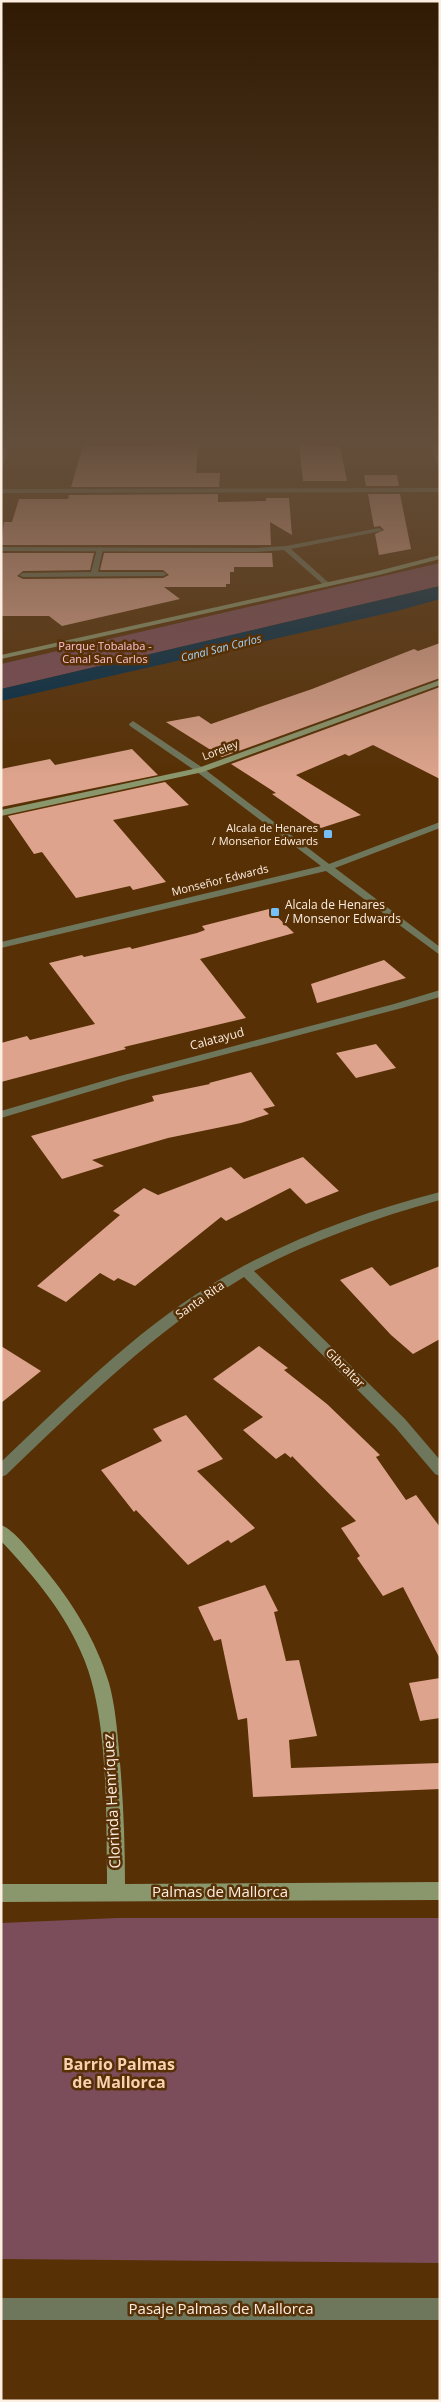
<svg xmlns="http://www.w3.org/2000/svg" width="441" height="2402" viewBox="0 0 441 2402" font-family="'Open Sans',sans-serif">
<rect width="100%" height="100%" fill="#573005"/>
<g fill="#7b4d5a">
<path d="M 440,563 L 440,586 L 1,689 L 1,664 Z"/>
<path d="M 117,1918 L 440,1918 L 440,2263 L 1,2259 L 1,1923 Z"/>
</g>
<path fill="#002d4a" d="M 440,586 L 440,599 L 397,611 L 1,701 L 1,689 Z"/>
<g fill="#dda38c">
<path d="M 198,445 L 196,473 L 220,473 L 219,487 L 71,487 L 83,446 Z"/>
<path d="M 299,445 L 340,446 L 347,481 L 303,481 Z"/>
<path d="M 364,475 L 397,475 L 399,486 L 366,486 Z"/>
<path d="M 218,494 L 218,502 L 266,501 L 266,498 L 289,498 L 292,535 L 270,522 L 271,545 L 1,545 L 4,522 L 12,522 L 19,499 L 68,499 L 69,495 Z"/>
<path d="M 368,494 L 400,494 L 411,549 L 379,555 L 375,534 L 384,530 L 380,526 L 374,527 Z"/>
<path d="M 1,553 L 94,553 L 90,570 L 23,571 L 17,576 L 23,579 L 163,578 L 169,575 L 163,570 L 100,570 L 104,553 L 272,553 L 273,567 L 234,567 L 234,572 L 230,572 L 230,584 L 226,584 L 226,587 L 164,587 L 180,599 L 62,626 L 49,616 L 1,616 Z"/>
<path d="M 440,643 L 440,678 L 222,757 L 166,722 L 199,716 L 211,724 L 312,689 L 414,649 L 418,651 Z"/>
<path d="M 440,687 L 440,779 L 373,745 L 349,756 L 345,754 L 296,775 L 361,815 L 321,828 L 272,794 L 276,793 L 231,764 Z"/>
<path d="M 132,749 L 158,775 L 1,807 L 1,769 L 50,759 L 55,765 Z"/>
<path d="M 165,782 L 189,805 L 113,820 L 166,882 L 133,890 L 130,886 L 76,898 L 42,852 L 34,854 L 8,816 Z"/>
<path d="M 269,909 L 294,933 L 200,959 L 246,1018 L 124,1047 L 126,1049 L 1,1082 L 1,1043 L 27,1036 L 30,1040 L 95,1024 L 49,963 L 82,955 L 84,957 L 130,947 L 132,949 L 197,933 L 205,930 L 202,926 Z"/>
<path d="M 384,960 L 406,978 L 317,1003 L 311,984 Z"/>
<path d="M 376,1044 L 396,1068 L 356,1078 L 336,1053 Z"/>
<path d="M 251,1072 L 275,1106 L 263,1109 L 269,1114 L 241,1123 L 168,1138 L 92,1160 L 104,1166 L 62,1179 L 31,1136 L 154,1101 L 152,1096 L 210,1084 L 209,1083 Z"/>
<path d="M 303,1157 L 339,1191 L 306,1204 L 290,1188 L 226,1221 L 221,1217 L 135,1286 L 118,1278 L 114,1281 L 100,1273 L 66,1302 L 37,1286 L 120,1215 L 113,1211 L 144,1188 L 158,1195 L 231,1167 L 244,1179 Z"/>
<path d="M 440,1266 L 440,1339 L 413,1354 L 391,1335 L 340,1280 L 372,1267 L 390,1286 Z"/>
<path d="M 1,1346 L 41,1371 L 1,1403 Z"/>
<path d="M 259,1346 L 288,1368 L 284,1370 L 327,1404 L 380,1455 L 376,1457 L 406,1500 L 416,1495 L 440,1527 L 440,1659 L 403,1587 L 383,1596 L 357,1558 L 360,1556 L 341,1528 L 356,1521 L 292,1456 L 291,1458 L 285,1453 L 276,1459 L 243,1430 L 263,1417 L 213,1379 Z"/>
<path d="M 186,1415 L 223,1459 L 197,1471 L 255,1528 L 231,1543 L 228,1540 L 188,1565 L 136,1510 L 134,1512 L 101,1470 L 162,1441 L 153,1429 Z"/>
<path d="M 265,1585 L 278,1611 L 274,1612 L 286,1661 L 299,1660 L 317,1736 L 289,1740 L 291,1768 L 440,1763 L 440,1789 L 253,1797 L 247,1718 L 238,1720 L 221,1639 L 214,1641 L 198,1607 Z"/>
<path d="M 440,1678 L 440,1718 L 420,1721 L 409,1683 Z"/>
</g>
<g fill="none" stroke-linecap="round" stroke-linejoin="round">
<path fill="#6e765c" fill-rule="evenodd" d="M 100,547 L 103,549 L 98,572 L 163,572 L 167,574 L 163,576 L 23,577 L 19,575 L 23,573 L 91,572 L 97,549 Z"/>
<g fill="#6e765c" fill-rule="evenodd">
<path d="M 5,440 L 11,440 L 4,464 L 1,466 L 1,453 Z"/>
<path d="M 430,440 L 436,440 L 440,453 L 440,467 L 437,465 Z"/>
<path d="M 440,488 L 440,492 L 1,493 L 1,489 Z"/>
<path d="M 379,528 L 382,530 L 381,531 L 291,549 L 329,583 L 330,585 L 326,587 L 284,550 L 256,552 L 1,551 L 1,547 L 256,548 L 286,546 Z"/>
<path d="M 133,721 L 203,768 L 329,864 L 440,822 L 440,828 L 335,868 L 440,947 L 440,955 L 326,871 L 1,948 L 1,942 L 321,866 L 197,772 L 130,726 L 129,724 Z"/>
<path d="M 440,990 L 440,997 L 402,1008 L 128,1080 L 1,1118 L 1,1111 L 120,1076 L 394,1004 Z"/>
<path d="M 440,1192 L 440,1200 C 375,1218 313,1240 254,1271 L 405,1419 L 440,1460 L 440,1476 L 435,1474 L 395,1427 L 244,1277 C 155,1330 81,1403 6,1475 L 1,1477 L 1,1462 C 67,1400 132,1334 209,1286 C 280,1242 359,1213 440,1192 Z"/>
<rect x="1" y="2298" width="439" height="22"/>
</g>
<g fill="#8a976d" fill-rule="evenodd">
<path d="M 440,555 L 440,559 L 379,575 L 1,659 L 1,655 L 378,571 Z"/>
<path d="M 440,680 L 440,685 L 203,772 L 1,816 L 1,810 L 198,768 Z"/>
<path d="M 1,1525 C 15,1530 34,1556 44,1568 C 72,1602 96,1640 109,1683 C 115,1705 117,1728 119,1751 C 123,1795 125,1839 125,1884 L 440,1882 L 440,1900 L 1,1902 L 1,1884 L 107,1884 L 107,1874 C 106,1809 108,1718 84,1659 C 66,1614 34,1576 1,1541 Z"/>
</g>
</g>
<linearGradient id="sky" x2="0" y2="1"><stop stop-color="#301a03"/><stop offset="0.57" stop-color="#634e3b"/><stop offset="1" stop-color="#634e3b" stop-opacity="0"/></linearGradient>
<rect width="441" height="776" fill="url(#sky)"/>
<g fill="#75c0f6" stroke="#573005" stroke-width="2">
<rect x="323" y="829" width="10" height="10" rx="2.5"/>
<rect x="270" y="907" width="10" height="10" rx="2.5"/>
</g>
<g text-anchor="middle" stroke-width="5" stroke-linejoin="round" paint-order="stroke">
<g font-size="11" fill="#fdc1d1" stroke="#573005">
<text x="105" y="650">Parque Tobalaba -<tspan x="105" dy="13">Canal San Carlos</tspan></text>
</g>
<g font-size="11" font-style="italic" fill="#a3d3f7" stroke="#573005">
<text transform="translate(221 648) rotate(-14)" y="4">Canal San Carlos</text>
</g>
<g font-size="11" fill="#fdeee2" stroke="#573005">
<text transform="translate(220 750) rotate(-21)" y="4">Loreley</text>
<text transform="translate(220 880) rotate(-14)" y="4">Monseñor Edwards</text>
</g>
<g font-size="11" fill="#fdeee2" stroke="#573005" text-anchor="end">
<text x="318" y="832">Alcala de Henares<tspan x="318" dy="13">/ Monseñor Edwards</tspan></text>
</g>
<g font-size="12" fill="#fdeee2" stroke="#573005" text-anchor="start">
<text x="285" y="909">Alcala de Henares<tspan x="285" dy="14">/ Monsenor Edwards</tspan></text>
</g>
<g font-size="12" fill="#fdeee2" stroke="#573005">
<text transform="translate(217 1039) rotate(-15)" y="4">Calatayud</text>
<text transform="translate(200 1300) rotate(-35)" y="4">Santa Rita</text>
<text transform="translate(345 1368) rotate(45)" y="4">Gibraltar</text>
</g>
<g font-size="15" fill="#fdeee2" stroke="#573005">
<text transform="translate(112 1801) rotate(-93)" y="5">Clorinda Henríquez</text>
<text x="220" y="1897">Palmas de Mallorca</text>
<text x="221" y="2314">Pasaje Palmas de Mallorca</text>
</g>
<g font-size="16" font-weight="bold" fill="#f8d1b1" stroke="#573005">
<text x="119" y="2070">Barrio Palmas<tspan x="119" dy="18">de Mallorca</tspan></text>
</g>
</g>
<rect width="441" height="2402" fill="none" stroke="#fdeee2" stroke-width="5"/>
</svg>
